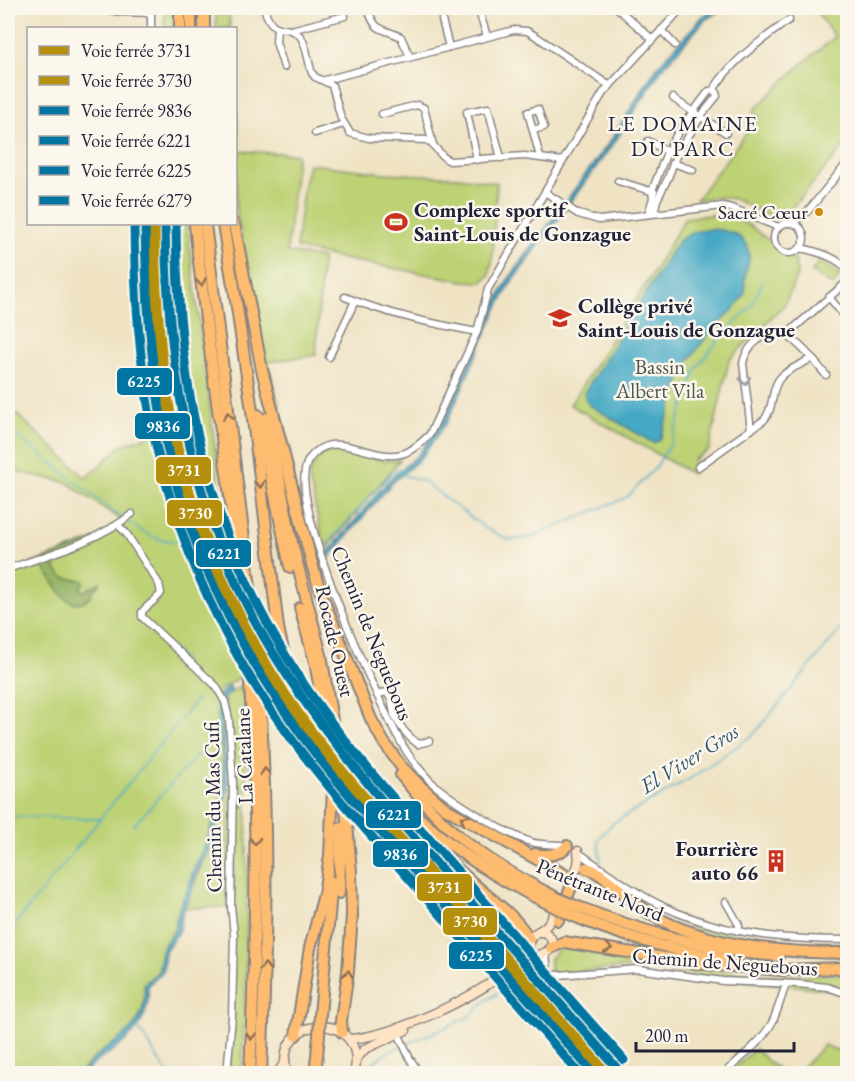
<svg xmlns="http://www.w3.org/2000/svg" width="855" height="1081" viewBox="0 0 855 1081" font-family="'EB Garamond',serif">
<rect width="100%" height="100%" fill="#fbf7ec"/>
<filter id="ink" filterUnits="userSpaceOnUse"><feTurbulence type="fractalNoise" baseFrequency=".0167" numOctaves="2"/><feDisplacementMap in="SourceGraphic" scale="12" xChannelSelector="R" yChannelSelector="G"/><feConvolveMatrix kernelMatrix="1 2 1 2 8 2 1 2 1" color-interpolation-filters="sRGB"/></filter>
<filter id="wash" filterUnits="userSpaceOnUse"><feTurbulence type="fractalNoise" baseFrequency=".008" numOctaves="4" result="noise"/><feDisplacementMap in="SourceGraphic" scale="24" xChannelSelector="R" yChannelSelector="G"/><feGaussianBlur stdDeviation="1.35" result="paint"/><feColorMatrix in="noise" values="0 0 0 0 0 0 0 0 0 0 0 0 0 0 0 0 0 1.4 0 .05"/><feComposite in="paint" operator="in"/></filter>
<g filter="url(#wash)">
<rect width="100%" height="100%" fill="#efe3c4"/>
<g fill="#bdd275" stroke="#707a58" stroke-width="1.5">
<path d="M 165,8 L 173,8 L 174,28 L 164,28 Z"/>
<path d="M 216,8 L 229,8 L 230,28 L 216,28 Z"/>
<path d="M 814,8 L 847,8 L 847,143 L 785,216 C 767,221 748,202 730,198 C 719,196 707,199 696,200 L 759,116 L 752,112 L 797,68 L 835,37 Z"/>
<path d="M 236,99 L 239,151 L 297,154 L 287,252 L 322,258 L 316,355 L 268,362 L 291,452 L 286,454 L 264,362 L 261,337 L 236,209 Z"/>
<path d="M 309,164 L 384,173 L 459,177 L 497,183 L 492,261 L 489,276 L 482,282 L 464,281 L 348,260 L 296,248 L 304,184 Z"/>
<path d="M 717,214 L 732,216 L 750,226 L 795,260 L 797,275 L 785,304 L 729,360 L 709,450 L 693,460 L 692,474 L 570,405 L 652,274 L 685,218 Z"/>
<path d="M 159,224 L 187,224 L 233,592 C 179,470 157,357 159,224 Z"/>
<path d="M 819,261 L 840,275 L 833,286 L 812,272 Z"/>
<path d="M 8,406 L 86,478 L 122,445 L 154,434 L 157,422 L 165,420 C 175,469 191,516 210,562 C 217,580 232,603 236,621 C 241,638 241,658 242,676 L 222,688 L 218,693 L 224,788 L 218,810 L 213,820 L 206,844 L 192,873 L 189,887 L 180,906 L 174,931 L 161,950 L 159,971 L 144,984 C 150,1039 104,1039 80,1073 L 17,1073 L 8,1062 L 8,572 L 100,538 L 119,528 L 121,520 L 66,482 L 8,470 Z"/>
<path d="M 332,450 C 358,449 374,464 400,460 L 325,551 L 309,478 C 311,463 319,455 332,450 Z"/>
<path d="M 242,685 C 250,815 248,944 242,1074 L 229,1073 L 236,788 L 225,697 Z"/>
<path d="M 228,788 L 231,788 L 228,907 L 184,908 C 200,868 218,829 228,788 Z"/>
<path d="M 599,870 C 623,885 646,902 671,913 C 727,938 787,942 847,943 L 847,949 L 808,949 L 748,941 L 698,931 L 648,908 Z"/>
<path d="M 564,945 L 568,949 L 579,948 C 646,960 715,974 783,975 C 805,975 826,974 847,974 L 847,991 L 723,979 L 639,967 L 558,973 L 550,972 L 550,958 Z"/>
<path d="M 824,1045 L 847,1054 L 847,1073 L 728,1074 L 755,1049 C 762,1055 772,1067 781,1070 C 799,1078 813,1056 824,1045 Z"/>
</g>
<path fill="#96b466" stroke="#5c6b50" stroke-width="1.5" d="M 88,542 L 92,542 L 92,548 L 57,562 L 54,565 C 60,579 69,579 82,580 L 84,583 L 80,588 L 83,592 L 100,582 L 100,585 L 91,592 L 92,596 C 66,617 58,584 44,569 L 46,559 Z"/>
<g fill="#45a9c5" stroke="#346680" stroke-width="1.5">
<path d="M 716,8 L 726,8 L 706,19 L 661,70 L 616,140 L 511,283 L 495,313 L 447,422 L 421,458 L 391,484 L 328,559 L 327,554 L 388,481 L 418,455 L 444,419 L 491,311 L 508,280 L 613,137 L 657,67 L 703,16 Z"/>
<path d="M 710,229 C 730,230 751,236 749,260 C 748,267 745,273 745,279 C 744,284 746,288 745,294 L 732,311 L 711,331 L 686,364 L 661,437 L 659,441 L 653,443 L 589,405 L 586,401 L 584,393 L 678,241 L 693,232 Z"/>
<path d="M 230,687 L 232,691 L 225,697 L 222,705 L 228,788 L 222,811 L 217,821 L 210,847 L 196,874 L 193,888 L 184,908 L 178,933 L 165,951 L 163,972 L 148,985 C 151,1015 137,1033 114,1050 C 103,1058 93,1062 85,1073 L 80,1074 C 103,1039 150,1039 144,984 L 159,971 L 161,950 L 174,931 L 180,906 L 189,887 L 192,873 L 206,844 L 213,820 L 218,810 L 224,788 L 218,704 L 221,694 Z"/>
</g>
<g fill="none" stroke-linecap="round" stroke-linejoin="round">
<g stroke="#45a9c5" stroke-width="1.5">
<path d="M 8,429 L 123,519"/>
<path d="M 400,474 L 423,481 L 485,528 L 509,540 L 529,538 L 627,497 L 656,467 L 671,443 L 696,369 L 718,340 L 751,307 L 763,281"/>
<path d="M 127,522 C 152,539 167,546 197,537"/>
<path d="M 324,548 L 386,479 L 397,469 L 402,469"/>
<path d="M 140,619 L 146,627 L 184,660"/>
<path d="M 270,661 L 274,648"/>
<path d="M 223,690 L 230,685"/>
<path d="M 8,816 L 100,819"/>
<path d="M 134,825 L 216,734 C 221,722 215,709 218,696"/>
<path d="M 601,863 L 598,839 L 613,823 L 691,778 L 753,735 L 848,620"/>
<path d="M 8,933 L 197,699"/>
<path d="M 137,1026 L 168,1074"/>
<path d="M 407,1044 L 469,1017 L 485,1001 L 514,984"/>
<path d="M 366,1074 C 374,1058 386,1053 401,1046"/>
</g>
</g>
</g>
<g filter="url(#ink)">
<g fill="none" stroke-linecap="round" stroke-linejoin="round">
<g stroke="#888280" stroke-width="9">
<g id="street">
<path d="M 98,8 L 121,12 L 151,13"/>
<path d="M 264,8 C 274,40 286,21 300,36 C 307,44 308,63 312,73 L 315,77 L 332,85 L 341,118 L 350,133 L 369,138 L 426,140 C 437,145 439,157 450,161 L 525,156 L 563,161"/>
<path d="M 368,8 C 375,33 381,27 401,37 L 410,57"/>
<path d="M 478,8 L 487,36"/>
<path d="M 617,8 L 652,39"/>
<path d="M 151,28 L 151,8"/>
<path d="M 277,28 L 276,42 L 284,67"/>
<path d="M 291,30 L 345,16"/>
<path d="M 661,30 L 675,45"/>
<path d="M 449,47 L 442,20 L 443,15 L 472,8"/>
<path d="M 325,80 L 514,30 L 527,31 L 534,35 L 610,86"/>
<path d="M 714,89 C 732,60 762,40 789,20"/>
<path d="M 673,98 C 690,111 708,121 726,133"/>
<path d="M 382,114 L 417,105 L 424,108 L 433,145"/>
<path d="M 533,130 L 544,127 L 538,109 L 528,112 L 540,157"/>
<path d="M 315,133 L 344,124"/>
<path d="M 648,141 L 676,156"/>
<path d="M 477,160 L 467,112 L 488,108 L 501,158"/>
<path d="M 673,163 L 693,170"/>
<path d="M 618,181 L 654,192"/>
<path d="M 545,192 L 578,214 L 599,220 L 723,206 C 743,210 759,221 779,227"/>
<path d="M 648,214 L 653,198 L 652,191 L 667,152 L 680,129 L 709,91 L 715,90 L 717,96 L 701,116 L 676,156 L 668,178 L 657,200 L 654,213"/>
<circle cx="789" cy="238" r="15"/>
<path d="M 793,223 L 808,211 L 848,162"/>
<path d="M 144,224 C 146,297 151,369 166,441"/>
<path d="M 800,248 C 816,251 837,257 848,270"/>
<path d="M 345,297 C 390,315 431,323 477,332"/>
<path d="M 829,297 L 848,321"/>
<path d="M 786,335 L 848,281"/>
<path d="M 329,357 L 355,301"/>
<path d="M 751,430 L 743,363 C 745,353 750,346 758,340 C 762,336 767,330 773,330 C 790,330 816,363 826,375"/>
<path d="M 698,467 L 764,420 C 775,408 770,387 782,376 C 790,368 803,364 812,358"/>
<path d="M 118,525 L 126,533 L 159,584 L 161,593 C 156,601 147,605 142,612 L 142,617 L 216,686 L 225,702 L 229,719 L 233,783 L 231,906 L 234,935 L 232,1016 L 227,1074"/>
<path d="M 8,569 C 50,554 96,542 132,514"/>
<path d="M 377,695 L 386,692 C 393,699 392,705 394,714 C 399,726 407,736 418,744 L 429,741"/>
<path d="M 567,846 C 555,843 543,846 531,842 C 507,835 448,798 430,781 C 421,771 412,761 405,749 C 380,709 285,499 308,461 C 332,423 373,465 405,453 C 415,449 423,441 430,434 L 477,332 L 488,289 L 563,161 L 603,93 L 682,8"/>
<path d="M 582,855 C 615,878 650,904 689,917 C 740,936 793,940 848,940"/>
<path d="M 726,902 L 739,925 L 738,931"/>
<path d="M 546,954 L 548,974 L 558,975 L 638,969 L 723,981 L 798,984 L 827,987 L 848,994"/>
<path d="M 398,1033 L 410,1059 L 420,1074"/>
<path d="M 723,1074 C 741,1058 762,1042 773,1021 C 778,1009 782,996 786,984"/>
</g>
</g>
<g stroke="#888280" stroke-width="11">
<g id="secondary">
<path d="M 569,883 C 575,871 581,865 578,851"/>
<path d="M 502,980 L 531,958 L 549,951 C 556,941 550,931 538,932"/>
<path d="M 349,1039 C 396,1036 479,996 514,965 C 520,960 524,953 529,947 C 528,933 538,934 547,925 C 552,919 556,910 560,903"/>
<path d="M 357,1058 L 365,1049 L 406,1030"/>
<path d="M 277,1074 L 285,1062"/>
<path d="M 287,1074 C 271,1011 370,1010 354,1074"/>
</g>
</g>
<g stroke="#888280" stroke-width="14">
<g id="highway">
<path d="M 180,8 L 180,28"/>
<path d="M 191,8 L 191,28"/>
<path d="M 204,8 L 204,28"/>
<path d="M 195,224 C 209,368 236,511 248,656 C 259,795 256,935 250,1074"/>
<path d="M 205,224 L 254,620 C 268,771 268,922 261,1074"/>
<path d="M 223,224 L 233,285"/>
<path d="M 234,224 L 262,370 L 312,564 L 319,588 L 371,719 L 383,741 L 400,765 L 419,785 L 445,808 L 569,877 L 572,885 L 558,920"/>
<path d="M 233,280 L 252,411 L 278,627 C 294,716 340,744 398,804 C 422,828 442,855 467,878 C 487,897 515,914 529,939"/>
<path d="M 258,415 L 290,567"/>
<path d="M 267,418 L 292,543 L 321,655 L 334,732"/>
<path d="M 300,608 L 315,662 L 326,722"/>
<path d="M 331,771 L 333,792"/>
<path d="M 401,775 C 449,836 488,863 557,898"/>
<path d="M 417,816 C 458,854 503,882 553,906"/>
<path d="M 535,854 C 547,856 559,856 567,846"/>
<path d="M 586,868 C 602,870 634,905 652,915 C 710,947 782,953 848,953"/>
<path d="M 339,893 L 341,828"/>
<path d="M 573,905 C 639,931 707,951 778,956"/>
<path d="M 569,914 C 620,936 672,950 726,960"/>
<path d="M 551,948 L 564,942 L 703,964 L 781,970 L 843,968"/>
<path d="M 320,1015 L 332,882"/>
<path d="M 342,1032 L 341,1021 L 348,972 L 352,915 L 351,872 L 344,785"/>
<path d="M 296,1035 L 310,948 L 324,894 L 330,855 L 333,787"/>
<path d="M 315,1074 L 319,1036"/>
</g>
</g>
<use href="#street" stroke="#fff" stroke-width="6"/>
<use href="#secondary" stroke="#fee4c5" stroke-width="8"/>
<use href="#highway" stroke="#fdbc6f" stroke-width="10"/>
<g stroke="#888280" stroke-width="14" stroke-linecap="butt">
<g id="highway-bridge">
<path d="M 326,722 L 330,763"/>
<path d="M 334,732 L 339,782"/>
<path d="M 557,898 L 573,905"/>
<path d="M 553,906 L 569,914"/>
<path d="M 319,1036 L 320,1015"/>
</g>
</g>
<use href="#highway-bridge" stroke="#fdbc6f" stroke-width="10"/>
<g stroke="#fbf7ec" stroke-width="14">
<path id="rail-1" d="M 155,224 C 156,329 166,434 204,533 C 229,599 263,664 305,722 C 345,777 391,827 436,878 C 493,943 550,1008 608,1074"/>
</g>
<g stroke="#fbf7ec" stroke-width="14">
<path id="rail-2" d="M 153,224 C 154,355 170,472 226,593 C 247,639 274,685 304,726 C 339,773 378,815 416,859 C 478,931 541,1002 604,1074"/>
</g>
<g stroke="#fbf7ec" stroke-width="14">
<path id="rail-3" d="M 145,224 C 146,309 152,393 174,476 C 199,565 241,651 295,726 C 334,781 381,832 426,883 C 482,946 538,1010 594,1074"/>
</g>
<g stroke="#fbf7ec" stroke-width="14">
<path id="rail-4" d="M 165,224 C 167,330 178,425 213,526 C 260,663 349,763 442,870 C 500,935 558,1001 616,1067"/>
</g>
<g stroke="#fbf7ec" stroke-width="14">
<path id="rail-5" d="M 134,224 C 135,310 141,397 165,480 C 191,571 232,658 288,734 C 328,789 374,839 419,890 C 472,951 526,1012 580,1074"/>
</g>
<g stroke="#fbf7ec" stroke-width="14">
<path id="rail-6" d="M 176,224 C 177,328 188,425 223,523 C 246,589 281,654 322,710 C 360,763 405,811 448,860 C 507,927 565,994 624,1060"/>
</g>
<use href="#rail-1" stroke="#b4900c" stroke-width="9"/>
<use href="#rail-2" stroke="#b4900c" stroke-width="9"/>
<use href="#rail-3" stroke="#0075a1" stroke-width="9"/>
<use href="#rail-4" stroke="#0075a1" stroke-width="9"/>
<use href="#rail-5" stroke="#0075a1" stroke-width="9"/>
<use href="#rail-6" stroke="#0075a1" stroke-width="9"/>
</g>
<defs><path id="oneway-chevron" d="M-2-3.5L2.5 0L-2 3.5" fill="none" stroke-width="1.6" stroke-linecap="round" stroke-linejoin="round" transform="scale(1.5)"/></defs>
<g stroke="#906f55">
<use href="#oneway-chevron" transform="translate(201 282) rotate(83)"/>
<use href="#oneway-chevron" transform="translate(228 416) rotate(-97)"/>
<use href="#oneway-chevron" transform="translate(260 484) rotate(83)"/>
<use href="#oneway-chevron" transform="translate(265 772) rotate(-92)"/>
<use href="#oneway-chevron" transform="translate(464 819) rotate(-149)"/>
<use href="#oneway-chevron" transform="translate(255 841) rotate(89)"/>
<use href="#oneway-chevron" transform="translate(608 948) rotate(10)"/>
<use href="#oneway-chevron" transform="translate(265 967) rotate(-89)"/>
<use href="#oneway-chevron" transform="translate(348 974) rotate(-84)"/>
<use href="#oneway-chevron" transform="translate(251 1036) rotate(92)"/>
</g>
<use stroke="#9c9ca7" href="#oneway-chevron" transform="translate(745 381) rotate(83)"/>
</g>
<defs>
<g id="stadium-bare" transform="scale(1.8)"><path d="M0-5a6.5 5 0 1 0 0 10a6.5 5 0 1 0 0-10ZM-3.5-1.8h7v3.6h-7Z" fill="#c8321e" stroke="#fbf7ec" stroke-width="2.5" paint-order="stroke"/></g>
<g id="school-bare" transform="scale(1.8)"><path d="M0-5L7-2L0 1L-7-2ZM-4 1L0 2.5L4 1V4Q0 6-4 4Z" fill="#c8321e" stroke="#fbf7ec" stroke-width="2.5" paint-order="stroke"/></g>
<g id="building-bare" transform="scale(1.8)"><path d="M-4-6H4V6H1V3H-1V6H-4ZM-2.5-4.3h1.7v1.8h-1.7ZM.8-4.3h1.7v1.8H.8ZM-2.5-1h1.7V.8h-1.7ZM.8-1h1.7V.8H.8Z" fill="#c8321e" stroke="#fbf7ec" stroke-width="2.5" paint-order="stroke"/></g>
</defs>
<g fill-rule="evenodd">
<use href="#stadium-bare" x="396" y="222"/>
<use href="#school-bare" x="560" y="318"/>
<use href="#building-bare" x="776" y="861"/>
</g>
<circle fill="#cc8c0c" stroke="#fbf7ec" stroke-width="2" cx="819" cy="212" r="5"/>
<g text-anchor="middle" stroke-width="5" stroke-linejoin="round" paint-order="stroke">
<g font-size="20" fill="#22223b" stroke="#fbf7ec" text-anchor="end">
<text x="808" y="219">Sacré Cœur</text>
</g>
<g font-size="21" font-weight="bold" fill="#22223b" stroke="#fbf7ec" text-anchor="start">
<text x="414" y="217">Complexe sportif<tspan x="414" dy="24">Saint-Louis de Gonzague</tspan></text>
<text x="578" y="313">Collège privé<tspan x="578" dy="24">Saint-Louis de Gonzague</tspan></text>
<text x="758" y="856" text-anchor="end">Fourrière<tspan x="758" dy="24">auto 66</tspan></text>
</g>
<g font-size="21" fill="#50574c" stroke="#fbf7ec">
<text x="660" y="374">Bassin<tspan x="660" dy="24">Albert Vila</tspan></text>
</g>
<g font-size="21" fill="#22223b" stroke="#fbf7ec">
<text transform="translate(372 633) rotate(68)" y="7">Chemin de Neguebous</text>
<text transform="translate(335 641) rotate(77)" y="7">Rocade Ouest</text>
<text transform="translate(244 756) rotate(-92)" y="7">La Catalane</text>
<text transform="translate(213 807) rotate(-91)" y="7">Chemin du Mas Cufi</text>
<text transform="translate(600 890) rotate(22)" y="7">Pénétrante Nord</text>
<text transform="translate(725 962) rotate(4)" y="7">Chemin de Neguebous</text>
</g>
<g font-size="22" letter-spacing="1.5" fill="#22223b" stroke="#fbf7ec">
<text x="683" y="131">LE DOMAINE<tspan x="683" dy="25">DU PARC</tspan></text>
</g>
<g font-size="22" font-style="italic" fill="#305872" stroke="#fbf7ec">
<text transform="translate(689 758) rotate(-32)" y="8">El Viver Gros</text>
</g>
</g>
<g stroke="#fbf7ec" stroke-width="2">
<rect x="116" y="367" width="57" height="29" rx="6" fill="#0075a1"/>
<rect x="134" y="412" width="57" height="28" rx="6" fill="#0075a1"/>
<rect x="155" y="456" width="57" height="29" rx="6" fill="#b4900c"/>
<rect x="166" y="499" width="57" height="28" rx="6" fill="#b4900c"/>
<rect x="195" y="539" width="57" height="29" rx="6" fill="#0075a1"/>
<rect x="365" y="800" width="57" height="29" rx="6" fill="#0075a1"/>
<rect x="372" y="840" width="57" height="28" rx="6" fill="#0075a1"/>
<rect x="416" y="873" width="57" height="29" rx="6" fill="#b4900c"/>
<rect x="442" y="907" width="56" height="29" rx="6" fill="#b4900c"/>
<rect x="448" y="941" width="57" height="29" rx="6" fill="#0075a1"/>
</g>
<g font-size="16" text-anchor="middle" font-weight="bold" fill="#fff">
<text x="144" y="387">6225</text>
<text x="163" y="432">9836</text>
<text x="184" y="476">3731</text>
<text x="195" y="519">3730</text>
<text x="224" y="559">6221</text>
<text x="394" y="820">6221</text>
<text x="400" y="860">9836</text>
<text x="444" y="893">3731</text>
<text x="470" y="927">3730</text>
<text x="476" y="961">6225</text>
</g>
<rect width="855" height="1081" fill="none" stroke="#fbf7ec" stroke-width="30"/>
<rect x="27" y="27" width="210" height="198" fill="#fbf7ec" stroke="#a4a2a5" stroke-width="1.5"/>
<rect x="39" y="46" width="30" height="9" fill="#b4900c" stroke="#a4a2a5" stroke-width="1.5"/>
<text x="81" y="57" font-size="18" fill="#22223b">Voie ferrée 3731</text>
<rect x="39" y="76" width="30" height="9" fill="#b4900c" stroke="#a4a2a5" stroke-width="1.5"/>
<text x="81" y="87" font-size="18" fill="#22223b">Voie ferrée 3730</text>
<rect x="39" y="106" width="30" height="9" fill="#0075a1" stroke="#a4a2a5" stroke-width="1.5"/>
<text x="81" y="117" font-size="18" fill="#22223b">Voie ferrée 9836</text>
<rect x="39" y="136" width="30" height="9" fill="#0075a1" stroke="#a4a2a5" stroke-width="1.5"/>
<text x="81" y="147" font-size="18" fill="#22223b">Voie ferrée 6221</text>
<rect x="39" y="166" width="30" height="9" fill="#0075a1" stroke="#a4a2a5" stroke-width="1.5"/>
<text x="81" y="177" font-size="18" fill="#22223b">Voie ferrée 6225</text>
<rect x="39" y="196" width="30" height="9" fill="#0075a1" stroke="#a4a2a5" stroke-width="1.5"/>
<text x="81" y="207" font-size="18" fill="#22223b">Voie ferrée 6279</text>
<path d="M636 1042v9h158v-9" fill="none" stroke="#22223b" stroke-width="3"/>
<text x="645" y="1042" font-size="18" fill="#22223b" stroke="#fbf7ec" stroke-width="4.5" paint-order="stroke">200 m</text>
</svg>
